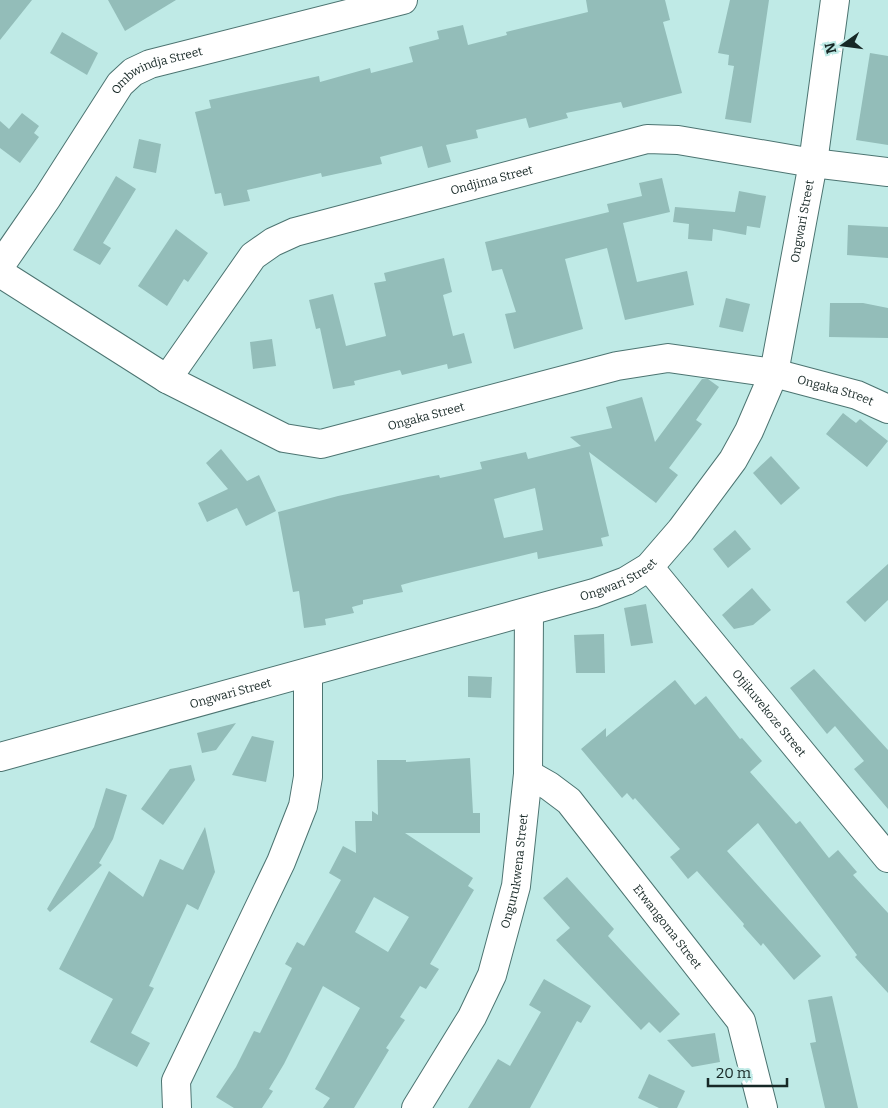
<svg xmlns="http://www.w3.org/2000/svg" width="888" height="1108" viewBox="0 0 888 1108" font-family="Bitter,serif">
<rect width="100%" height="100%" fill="#bfeae6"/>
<g fill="#93bdb9" fill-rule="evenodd">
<path d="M 0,0 L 32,0 L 0,40 Z"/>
<path d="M 108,0 L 176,0 L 125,31 Z"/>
<path d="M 586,0 L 665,0 L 670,20 L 663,22 L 682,93 L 623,108 L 621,102 L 566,113 L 568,118 L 529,128 L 526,118 L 476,130 L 478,138 L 446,145 L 451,162 L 428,168 L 422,146 L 380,157 L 382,164 L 322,177 L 321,173 L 247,190 L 250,201 L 224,206 L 221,193 L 215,194 L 195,112 L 211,108 L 209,100 L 319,76 L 320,82 L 370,68 L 371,73 L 413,62 L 409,47 L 439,39 L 437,31 L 463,25 L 468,45 L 507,35 L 506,32 L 588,12 Z"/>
<path d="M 730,0 L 769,0 L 751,123 L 725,119 L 734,66 L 728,65 L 729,55 L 718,53 Z"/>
<path d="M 62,32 L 98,53 L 87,75 L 50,53 Z"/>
<path d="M 870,53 L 888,56 L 888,145 L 856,140 Z"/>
<path d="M 22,113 L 39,126 L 34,133 L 39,137 L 20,163 L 0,148 L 0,121 L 9,129 Z"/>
<path d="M 139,139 L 161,144 L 156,173 L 133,168 Z"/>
<path d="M 116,176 L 136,189 L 103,243 L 111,248 L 100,265 L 73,250 Z"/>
<path d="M 662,178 L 670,212 L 623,223 L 637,282 L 687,271 L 694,305 L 625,320 L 607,248 L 565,259 L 583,329 L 514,349 L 505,314 L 516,312 L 502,269 L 492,271 L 485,242 L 609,212 L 607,204 L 642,196 L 639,183 Z"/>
<path d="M 739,191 L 766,196 L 760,228 L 747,226 L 746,235 L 713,229 L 712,241 L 688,239 L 689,224 L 673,222 L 675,207 L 735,212 Z"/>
<path d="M 848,225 L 888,227 L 888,258 L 847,255 Z"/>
<path d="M 176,229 L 208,253 L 188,282 L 184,279 L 167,306 L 138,286 Z"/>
<path d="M 444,258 L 452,292 L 443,295 L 453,336 L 464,333 L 472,363 L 448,369 L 447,364 L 402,375 L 400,370 L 354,381 L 355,385 L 333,389 L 320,328 L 316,329 L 309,300 L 333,294 L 346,346 L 386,336 L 374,283 L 386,281 L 384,273 Z"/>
<path d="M 726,298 L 750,304 L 743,332 L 719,327 Z"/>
<path d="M 830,303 L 863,303 L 888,308 L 888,338 L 829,337 Z"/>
<path d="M 272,339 L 276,366 L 253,369 L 250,342 Z"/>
<path d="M 702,379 L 708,379 L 719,387 L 696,420 L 702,424 L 669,468 L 678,475 L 656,503 L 589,452 L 609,536 L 601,538 L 603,546 L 538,559 L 537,552 L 412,582 L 401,585 L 403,592 L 363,600 L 363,604 L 352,607 L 354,613 L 325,619 L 326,625 L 304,628 L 299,591 L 293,592 L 278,512 L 338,496 L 428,477 L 439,475 L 440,478 L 482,469 L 480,462 L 526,452 L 528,459 L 581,446 L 570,437 L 612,428 L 606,407 L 642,397 L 655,442 ZM 535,488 L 543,530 L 504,538 L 494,499 Z"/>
<path d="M 843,413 L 856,423 L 860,419 L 888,441 L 867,467 L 826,434 Z"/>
<path d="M 221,449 L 247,481 L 259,475 L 276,511 L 246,526 L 237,508 L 207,522 L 198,503 L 228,489 L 206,463 Z"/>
<path d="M 771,456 L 800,488 L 781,505 L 753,473 Z"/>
<path d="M 735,530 L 751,549 L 728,568 L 713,549 Z"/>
<path d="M 888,564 L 888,600 L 865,622 L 846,602 Z"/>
<path d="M 752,588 L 771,610 L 753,625 L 734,629 L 722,615 Z"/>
<path d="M 646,604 L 653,643 L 631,646 L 624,608 Z"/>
<path d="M 604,634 L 605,673 L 576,673 L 574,635 Z"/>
<path d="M 814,669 L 888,750 L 888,809 L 854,769 L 864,761 L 835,726 L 827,734 L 790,688 Z"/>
<path d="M 468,676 L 492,677 L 491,698 L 468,697 Z"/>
<path d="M 675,680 L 695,705 L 706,696 L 740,739 L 742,738 L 762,761 L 750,772 L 796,824 L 800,821 L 829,858 L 838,850 L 857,872 L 853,875 L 888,913 L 888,993 L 855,957 L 857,955 L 758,823 L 727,851 L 821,956 L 794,980 L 763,943 L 761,946 L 743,926 L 744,924 L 697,871 L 688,879 L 670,857 L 680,849 L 635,798 L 633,800 L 627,793 L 622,798 L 581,749 L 606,728 L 606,737 Z"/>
<path d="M 236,723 L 216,750 L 202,753 L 197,733 Z"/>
<path d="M 252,736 L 274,741 L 266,782 L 232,775 Z"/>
<path d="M 470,758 L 473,813 L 480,813 L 480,833 L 405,833 L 473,878 L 468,886 L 474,890 L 430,964 L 439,969 L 426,989 L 420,986 L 400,1017 L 405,1020 L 386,1048 L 389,1050 L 354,1108 L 323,1108 L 330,1098 L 315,1089 L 360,1008 L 323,986 L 284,1064 L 269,1089 L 273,1091 L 262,1108 L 234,1108 L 216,1097 L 236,1067 L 254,1031 L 260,1033 L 292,968 L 285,964 L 297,942 L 304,946 L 341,880 L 329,873 L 343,846 L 356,853 L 355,821 L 372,821 L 372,811 L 378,815 L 377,760 L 406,760 L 406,762 ZM 374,897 L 409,917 L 388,952 L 355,932 Z"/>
<path d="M 191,765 L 195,780 L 163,825 L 141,809 L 170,769 Z"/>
<path d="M 106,788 L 127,795 L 113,839 L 99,863 L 102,865 L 50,912 L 47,909 L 94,827 Z"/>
<path d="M 205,827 L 215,872 L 198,910 L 187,904 L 149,986 L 154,988 L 131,1033 L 150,1043 L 137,1067 L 90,1042 L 113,999 L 59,969 L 109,871 L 143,897 L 160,859 L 183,870 Z"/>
<path d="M 567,877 L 614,929 L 608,936 L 680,1014 L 660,1033 L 649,1022 L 641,1030 L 556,940 L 570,928 L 543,898 Z"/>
<path d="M 544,979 L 591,1006 L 581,1023 L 577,1021 L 530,1108 L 468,1108 L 498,1059 L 510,1066 L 541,1012 L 529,1005 Z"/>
<path d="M 832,996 L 858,1108 L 825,1108 L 810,1043 L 816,1042 L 808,1000 Z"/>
<path d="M 715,1033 L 720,1062 L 692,1067 L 667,1040 Z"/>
<path d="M 649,1074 L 685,1091 L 677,1108 L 659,1108 L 638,1098 Z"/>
</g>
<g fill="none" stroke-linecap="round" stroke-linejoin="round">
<g stroke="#4c7471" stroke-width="30">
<g id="minor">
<path id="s1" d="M 0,266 L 47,198 L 120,84 L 133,72 L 150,64 L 403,0"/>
<path id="s2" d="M 0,273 L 167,379 L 284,438 L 321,444 L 617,366 L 668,358 L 774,373 L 857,395 L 888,409"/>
<path id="s3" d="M 167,379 L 253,256 L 273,242 L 295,232 L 647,139 L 678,140 L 813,163 L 888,172"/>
<path id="s4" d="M 649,567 L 888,858"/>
<path id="s5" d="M 0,757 L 594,593 L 626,581 L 649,567 L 681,530 L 733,460 L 749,431 L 774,373 L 813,163 L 835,0"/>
<path id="s6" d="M 528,774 L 549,786 L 569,801 L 741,1021 L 763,1108"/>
<path d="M 177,1108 L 176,1081 L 281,862 L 303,806 L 308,777 L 308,673"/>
<path id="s7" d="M 416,1108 L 472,1017 L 492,975 L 516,886 L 528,774 L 529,612"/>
</g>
</g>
<use href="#minor" stroke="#fff" stroke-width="28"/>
</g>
<g text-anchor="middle" stroke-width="4.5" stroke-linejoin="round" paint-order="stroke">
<g font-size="12" fill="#172826" stroke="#bfeae6">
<text dy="4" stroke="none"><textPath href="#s1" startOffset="258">Ombwindja Street</textPath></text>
<text dy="4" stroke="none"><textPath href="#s3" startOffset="402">Ondjima Street</textPath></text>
<text dy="4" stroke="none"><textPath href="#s5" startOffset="1064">Ongwari Street</textPath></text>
<text dy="4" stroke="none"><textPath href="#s2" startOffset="895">Ongaka Street</textPath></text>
<text dy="4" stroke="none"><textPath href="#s2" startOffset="475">Ongaka Street</textPath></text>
<text dy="4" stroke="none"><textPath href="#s5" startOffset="644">Ongwari Street</textPath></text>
<text dy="4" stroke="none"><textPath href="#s5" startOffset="239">Ongwari Street</textPath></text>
<text dy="4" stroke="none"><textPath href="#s4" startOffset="189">Otjikuvekoze Street</textPath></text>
<text dy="4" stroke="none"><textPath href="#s7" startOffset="260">Ongurukwena Street</textPath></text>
<text dy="4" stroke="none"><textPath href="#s6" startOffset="209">Etwangoma Street</textPath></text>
</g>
</g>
<g transform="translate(843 45) rotate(256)" stroke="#bfeae6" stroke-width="4" paint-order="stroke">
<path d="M0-4L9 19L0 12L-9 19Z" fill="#172826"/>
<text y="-8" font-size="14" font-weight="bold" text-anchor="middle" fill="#172826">N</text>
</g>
<path d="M708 1078v8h79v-8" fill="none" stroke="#172826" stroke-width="2.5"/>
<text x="716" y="1078" font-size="15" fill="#172826" stroke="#bfeae6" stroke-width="4" paint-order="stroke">20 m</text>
</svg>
